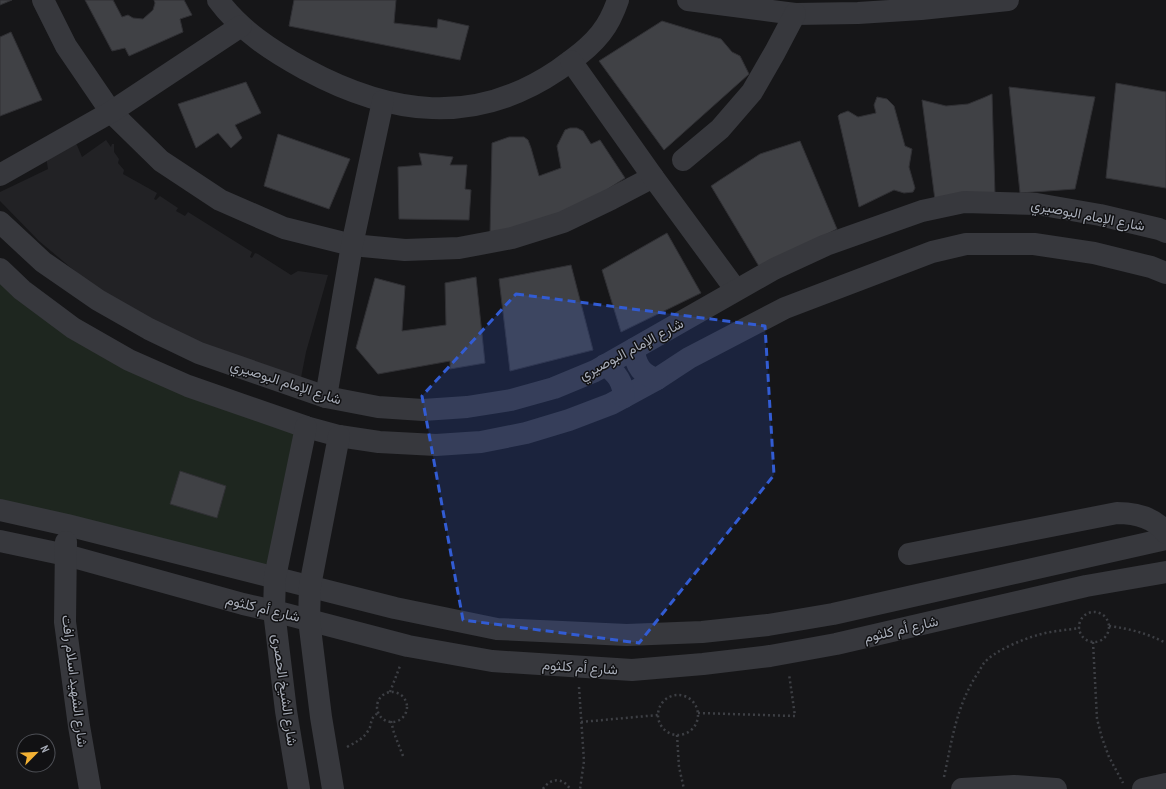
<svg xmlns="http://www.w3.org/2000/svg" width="1166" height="789" viewBox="0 0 1166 789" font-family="'PT Sans Narrow',Vazirmatn,sans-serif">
<rect width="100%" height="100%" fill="#161618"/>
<path fill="#222225" d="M 106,140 L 111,147 L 112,144 L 114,144 L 114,152 L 119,159 L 118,163 L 124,170 L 123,174 L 157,193 L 154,199 L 156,200 L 160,196 L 178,208 L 176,211 L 185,216 L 188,212 L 252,252 L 250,257 L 252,258 L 255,253 L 258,254 L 291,275 L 298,271 L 328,275 L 306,352 L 300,383 L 162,330 L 82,277 L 39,241 L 0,201 L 0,192 L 48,169 L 46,157 L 76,143 L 82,157 Z"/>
<path fill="#1e261f" d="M 0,269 L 73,328 L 306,427 L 275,577 L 0,510 Z"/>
<g fill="#404145" stroke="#303034">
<path d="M 0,0 L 12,0 L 0,5 Z"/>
<path d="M 85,0 L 113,0 L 122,17 L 128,15 L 133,18 L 143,19 L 153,10 L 155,3 L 154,0 L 184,0 L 192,15 L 180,19 L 183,32 L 129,56 L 125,48 L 112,51 Z"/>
<path d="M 294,0 L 396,0 L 394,23 L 437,28 L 438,19 L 469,26 L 460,60 L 289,26 Z"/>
<path d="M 662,21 L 721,39 L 732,52 L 740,56 L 749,74 L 664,150 L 599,61 Z"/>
<path d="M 11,32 L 42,100 L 0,116 L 0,37 Z"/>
<path d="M 246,82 L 261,113 L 235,125 L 242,138 L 231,148 L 218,133 L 196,148 L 178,104 Z"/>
<path d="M 1116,83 L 1166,92 L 1166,188 L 1106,178 Z"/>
<path d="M 1009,87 L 1095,97 L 1075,189 L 1020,193 Z"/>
<path d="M 992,94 L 995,195 L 935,200 L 922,100 L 946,106 L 968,104 L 983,98 Z"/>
<path d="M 877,97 L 887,99 L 894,106 L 905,146 L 912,149 L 909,167 L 915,188 L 913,192 L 904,193 L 894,190 L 859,207 L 838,116 L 840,114 L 848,111 L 858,117 L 876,113 L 874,105 Z"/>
<path d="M 570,128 L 577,128 L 583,131 L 591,144 L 600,140 L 625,178 L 577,209 L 490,234 L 492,143 L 509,137 L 524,137 L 528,140 L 531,148 L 539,176 L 561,168 L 557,146 L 565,130 Z"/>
<path d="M 278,134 L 350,159 L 329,209 L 264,186 Z"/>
<path d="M 800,141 L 837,229 L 760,268 L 711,186 L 720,180 L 760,154 Z"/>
<path d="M 419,153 L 453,157 L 450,165 L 467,165 L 465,189 L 471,190 L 469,220 L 399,219 L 398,167 L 422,165 Z"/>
<path d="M 667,233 L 701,293 L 621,332 L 602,270 Z"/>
<path d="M 571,265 L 593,350 L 510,371 L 499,279 Z"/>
<path d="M 476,277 L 485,363 L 450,369 L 450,361 L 378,374 L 356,348 L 375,278 L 405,286 L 402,331 L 446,325 L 445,283 Z"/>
<path d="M 180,471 L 226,486 L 217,518 L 170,504 Z"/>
</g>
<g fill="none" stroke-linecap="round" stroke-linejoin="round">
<g stroke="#3d3f44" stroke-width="2.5" stroke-dasharray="2 3" stroke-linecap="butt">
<circle cx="1094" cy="627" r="15"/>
<path d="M 1109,626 C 1131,629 1146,633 1166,643"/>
<path d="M 1093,642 L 1097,719 L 1102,738 L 1109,757 L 1123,783"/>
<path d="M 579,687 L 584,761 L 580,789"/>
<path d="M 390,692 L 400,666"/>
<circle cx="392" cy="707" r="15"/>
<circle cx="678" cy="715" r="20"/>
<path d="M 698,713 L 795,716 L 789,674"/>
<path d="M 391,721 L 394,733 L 403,756"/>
<path d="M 581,722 L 658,715"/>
<path d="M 677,735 L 679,767 L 684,789"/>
<path d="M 347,747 C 356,742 363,739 368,731 C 374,722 367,721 379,712"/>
<path d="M 944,777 C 952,740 956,708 976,676 C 979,672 981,667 984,663 C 994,651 1023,639 1038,635 C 1051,631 1066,630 1080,628"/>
<path d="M 543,789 C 550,778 563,777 570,789"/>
</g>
<g stroke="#37383d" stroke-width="22">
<path d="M 43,0 L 66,46 L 111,112 L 161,161 L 220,200 L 284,228 L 352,245 L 405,250 L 459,248 L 512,238 L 563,222 L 611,199 L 653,177"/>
<path d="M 218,0 C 240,30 272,51 305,69 C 390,115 474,127 558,70 C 578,56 599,41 610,19 C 613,13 616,6 618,0"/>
<path d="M 688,0 L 795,14 L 858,13 L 921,9 L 1008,0"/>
<path d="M 571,61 L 653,177 L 736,290"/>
<path d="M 683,160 L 720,129 L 752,92 L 775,52 L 795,14"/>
<path d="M 0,175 L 111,112 L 241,26"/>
<path d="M 0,222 L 43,262 L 98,300 L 149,329 L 199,353 L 326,397 L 378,407 L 423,410 L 467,407 L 511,400 L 554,388 L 595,371 L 774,269 L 826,245 L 922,211 L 964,202 L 1037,204 L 1100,215 L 1159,229 L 1166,232"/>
<path d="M 0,269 L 22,290 L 73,328 L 129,360 L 188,386 L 306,427 L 339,436 L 379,442 L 436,445 L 481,442 L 526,433 L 569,420 L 611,404 L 624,397 L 657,379 L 689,358 L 785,308 L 898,265 L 932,252 L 966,244 L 1034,244 L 1094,253 L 1151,267 L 1166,273"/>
<path d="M 634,349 C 635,365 642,375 657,379"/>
<path d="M 605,365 C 617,373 623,382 624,397"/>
<path d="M 326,397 L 352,245 L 383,101"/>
<path d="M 0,510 L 67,525 L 395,608 L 497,629 L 627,635 L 702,632 L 768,625 L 833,614 L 1166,539"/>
<path d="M 0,541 L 66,555 L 243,604 L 274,611 L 408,646 L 492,661 L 632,670 L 703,664 L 770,656 L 836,644 L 1086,586 L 1166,572"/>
<path d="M 66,542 L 65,622 L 79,726 L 90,789"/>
<path d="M 909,554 L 1117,513 C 1135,513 1154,517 1166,533"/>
<path d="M 299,789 L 286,711 L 274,611 L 275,577 L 306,427"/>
<path d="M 333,789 L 321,717 L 309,620 L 310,586 L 339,436"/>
<path d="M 962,789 L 1014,786 L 1056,789"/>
<path d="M 1143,789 L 1166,784"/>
</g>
</g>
<path fill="#325cd3" fill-opacity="0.2" stroke="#325cd3" stroke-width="3" stroke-dasharray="8 5" stroke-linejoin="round" d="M 516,294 L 765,326 L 774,475 L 639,643 L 463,620 L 422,396 Z"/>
<g text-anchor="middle" stroke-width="3" stroke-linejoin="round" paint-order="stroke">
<g font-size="14" fill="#a8adb8" stroke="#111113">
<text transform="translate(1088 215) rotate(11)" y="5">شارع الإمام البوصيري</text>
<text transform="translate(631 349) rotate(-28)" y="5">شارع الإمام البوصيري</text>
<text transform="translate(286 382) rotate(18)" y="5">شارع الإمام البوصيري</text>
<text transform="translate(263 608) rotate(14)" y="5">شارع أم كلثوم</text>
<text transform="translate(901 629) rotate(-13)" y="5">شارع أم كلثوم</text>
<text transform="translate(580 667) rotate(4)" y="5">شارع أم كلثوم</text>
<text transform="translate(75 681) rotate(83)" y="5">شارع الشهيد اسلام رافت</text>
<text transform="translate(285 690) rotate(82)" y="5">شارع الشيخ الحصرى</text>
</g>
</g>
<g transform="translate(36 753) rotate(66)"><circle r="19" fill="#111113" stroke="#4d4f55"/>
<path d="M0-3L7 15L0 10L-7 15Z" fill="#f2b134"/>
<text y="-6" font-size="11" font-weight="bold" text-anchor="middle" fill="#a8adb8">N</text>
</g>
</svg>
